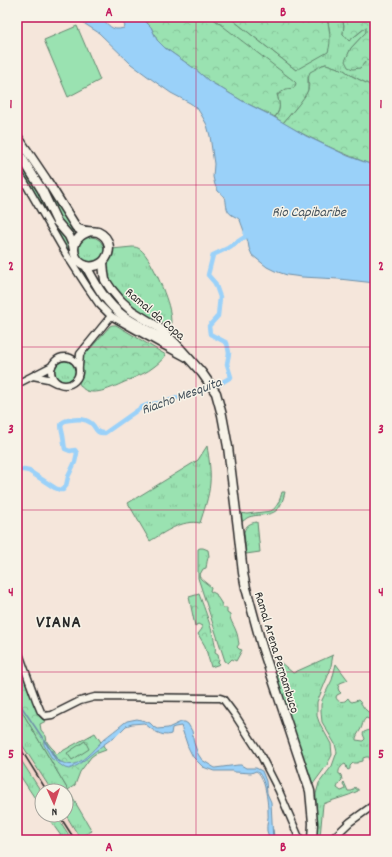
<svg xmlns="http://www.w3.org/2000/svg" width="392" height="857" viewBox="0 0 392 857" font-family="Dekko,sans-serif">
<defs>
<pattern id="grass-tufts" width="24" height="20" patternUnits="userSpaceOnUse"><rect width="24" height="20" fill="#9ae2b1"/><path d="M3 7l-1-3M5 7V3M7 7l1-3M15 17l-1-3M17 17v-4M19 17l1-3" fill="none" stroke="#85c298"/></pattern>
<pattern id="forest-crowns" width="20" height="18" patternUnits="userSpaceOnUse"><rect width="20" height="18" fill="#9ae2b1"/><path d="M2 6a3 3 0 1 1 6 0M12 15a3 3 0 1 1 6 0" fill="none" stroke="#85c298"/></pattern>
</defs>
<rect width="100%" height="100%" fill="#f5e6db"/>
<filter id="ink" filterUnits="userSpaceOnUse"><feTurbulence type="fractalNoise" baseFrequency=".025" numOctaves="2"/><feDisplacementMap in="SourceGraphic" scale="8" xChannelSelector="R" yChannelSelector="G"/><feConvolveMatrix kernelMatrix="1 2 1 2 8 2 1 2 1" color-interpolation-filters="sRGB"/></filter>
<g filter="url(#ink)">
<g fill="#f2d6cc">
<path d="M 17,737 L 37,768 L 52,791 L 42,791 L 42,793 L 17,754 Z"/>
<path d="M 56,815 L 66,815 L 81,840 L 72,840 Z"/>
</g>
<g fill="url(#grass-tufts)" stroke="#62866e">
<path d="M 211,17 L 229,17 L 296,70 L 330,33 L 327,17 L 341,17 L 344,25 L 343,34 L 349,40 L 358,34 L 366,27 L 366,32 L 351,48 L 347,58 L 360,68 L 366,61 L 375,56 L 375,90 L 368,84 L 352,76 L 344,70 L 326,64 L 322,65 L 308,77 L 308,90 L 305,97 L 283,123 L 275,117 C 282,108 279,104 277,94 L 279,94 L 286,89 L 224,27 Z"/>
<path d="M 17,142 L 56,202 L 75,235 L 75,237 L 63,227 L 17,147 Z"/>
<path d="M 17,157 L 42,199 L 54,226 L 65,235 L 85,267 L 125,322 L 117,318 L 103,305 L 88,286 L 17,169 Z"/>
<circle cx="91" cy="250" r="13"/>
<path d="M 132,247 C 134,247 136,247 138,248 C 150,253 168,299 170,312 C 171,317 171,323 171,328 L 162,322 L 160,324 L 139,313 L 126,304 L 107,276 L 105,267 L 112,249 Z"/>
<circle cx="65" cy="372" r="11"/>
<path d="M 207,446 C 209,458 211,471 210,483 C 209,497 204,510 200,523 C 182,519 164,533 150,541 L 128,503 L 198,460 Z"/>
<path d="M 282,492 L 285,492 C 284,496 283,500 281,504 C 275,518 261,513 249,517 C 246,518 244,521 241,522 L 239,514 L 240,513 L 247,514 L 271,511 C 278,507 280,499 282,492 Z"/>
<path d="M 257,522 L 260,552 L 246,554 L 244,532 C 246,525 250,523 257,522 Z"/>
<path d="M 200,548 L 203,548 L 208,550 L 209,556 C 207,559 207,563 206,568 L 203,569 L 199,576 L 201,579 L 211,587 L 210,591 L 216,594 C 218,600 222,602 223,608 L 227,608 L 227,613 L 230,615 C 230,621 234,625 236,631 C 238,635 238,640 239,644 L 237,647 L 239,649 L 242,650 L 236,661 L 232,659 L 228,663 L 225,661 L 198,578 L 198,549 Z"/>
<path d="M 333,655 L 330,671 L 317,702 L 317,716 L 319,722 L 331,744 L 332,755 L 327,765 L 313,784 L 272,667 L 280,662 L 293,673 Z"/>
<path d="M 336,664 L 348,680 L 340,683 L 338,688 L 339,691 L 341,693 L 337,695 L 336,697 C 337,702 341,702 345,701 L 348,698 L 350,701 L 352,702 L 358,700 C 362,703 363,708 367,711 C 370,713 372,714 375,717 L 375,718 L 371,720 L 366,718 C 363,721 363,722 362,726 C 361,730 357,734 356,738 L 356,740 L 363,741 L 365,739 L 363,734 L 364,732 L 372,729 L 375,733 L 375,749 C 372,754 377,756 370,760 L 369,757 L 366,757 L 363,758 L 363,761 L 359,762 L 357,763 L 353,763 L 350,766 L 350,769 L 348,770 L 347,769 L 346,765 L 345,764 C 341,766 338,770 339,774 L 340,774 L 341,775 L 342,780 L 339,783 L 337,788 L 341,791 L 344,790 L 345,788 L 343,785 L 344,782 L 348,791 L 352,791 L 355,787 L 356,789 L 358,789 L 358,791 C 347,797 334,799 323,804 L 320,837 L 322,840 L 316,840 L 316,794 L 319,783 L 332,766 L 337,752 L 335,744 L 322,722 L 321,712 L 321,705 L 322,700 L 332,680 Z"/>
<path d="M 17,703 L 92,831 L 84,835 L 86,840 L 81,840 L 66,815 L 66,791 L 52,791 L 17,737 Z"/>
<path d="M 17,754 L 42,793 L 42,809 L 17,771 Z"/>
<path d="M 46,815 L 56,815 L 72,840 L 64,840 Z"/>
</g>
<g fill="url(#forest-crowns)" stroke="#62866e">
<path d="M 143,17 L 211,17 L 294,81 L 296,83 L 294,88 L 286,89 L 279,94 L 277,94 C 279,104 282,107 275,117 L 244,102 L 209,81 L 195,69 L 165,48 L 157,40 L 151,27 L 145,21 Z"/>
<path d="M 229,17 L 327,17 C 329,29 332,40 328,52 L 296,70 Z"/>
<path d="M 341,17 L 375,17 L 375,56 L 366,61 L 360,68 L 353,69 L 348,67 L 345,61 L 351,48 L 366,32 L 366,27 L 349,41 L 343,34 L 344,25 Z"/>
<path d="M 326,64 L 344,70 L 352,76 L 368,84 L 375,90 L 375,166 C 343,154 313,140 283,123 C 289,116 306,97 308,90 C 310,83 307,79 310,72 C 317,69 320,65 326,64 Z"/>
<path d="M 112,325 L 116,325 L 166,355 C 163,359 159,363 155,366 C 147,373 137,376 127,381 C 115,386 87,402 79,383 L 83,373 L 82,358 L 110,326 Z"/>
<path d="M 199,594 C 203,605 218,643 215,652 L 218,654 L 219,659 L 218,662 L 220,664 L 211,667 L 205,646 L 198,634 L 202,629 L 202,626 L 198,624 L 195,626 L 189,597 Z"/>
<path d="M 17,655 L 34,702 L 40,717 L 43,720 L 46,721 L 40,724 L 41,730 L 46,736 L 47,742 L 51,747 L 55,751 L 55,753 L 57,754 L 95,733 L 106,750 L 95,754 L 91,757 L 80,772 L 75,785 L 68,790 L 17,703 Z"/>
</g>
<g fill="#9ae2b1" stroke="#62866e">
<path d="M 77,26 L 100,80 L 68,97 L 44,40 Z"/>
<path d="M 85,741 L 89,749 L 72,760 L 67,753 Z"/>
</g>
<g fill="#9ad1f9" stroke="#6e8fa7">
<path d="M 74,17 L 80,17 L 85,21 L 91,23 L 96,18 L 100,18 C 110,24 110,32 124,28 L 125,26 L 122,21 L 117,17 L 143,17 L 145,21 L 151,27 L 157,40 L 165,48 L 195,69 L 209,81 L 244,102 L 272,116 L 306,136 L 348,156 L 375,166 L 375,283 L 339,279 L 302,277 L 287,275 L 275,271 L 267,267 L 252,255 L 249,248 L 248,242 L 240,220 C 237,217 235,217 232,215 C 225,211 227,203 225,197 L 218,191 L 215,185 L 213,177 L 214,164 L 210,136 L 207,125 L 202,116 L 197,108 L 190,103 L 171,93 L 154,81 L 131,64 L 99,33 Z"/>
<path d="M 137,719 L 145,721 L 150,723 L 154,727 L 157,729 L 168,728 L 181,722 L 185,722 L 188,724 L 192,731 L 194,743 L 198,754 L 202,760 L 215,768 L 238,765 L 241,765 L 246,768 L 256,768 L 262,771 L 266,781 L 267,793 L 271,802 L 273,840 L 270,840 C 269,837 268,834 267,831 C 266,825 269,818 268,812 C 268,802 265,775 256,771 L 251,773 L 235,772 L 233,771 L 214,771 L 203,767 L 193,757 L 188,747 L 181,726 L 175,727 L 172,728 L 171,734 C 162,738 151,729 144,723 L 132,724 L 126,726 L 117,735 L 103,745 L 78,765 L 69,769 L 65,768 L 51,758 L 50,755 L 44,745 L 44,740 L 55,759 C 60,762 69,766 75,764 C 84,761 97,746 104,739 C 110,734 117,729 124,723 L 127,721 Z"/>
</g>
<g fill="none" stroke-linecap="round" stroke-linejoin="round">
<g stroke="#6e8fa7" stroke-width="1.5">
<path d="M 17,700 L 56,758 L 60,762"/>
<path d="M 273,830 L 274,840"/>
</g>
<path stroke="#9ad1f9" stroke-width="4.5" d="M 17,470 L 24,470 L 29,471 L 55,488 L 60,490 L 63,490 L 66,486 L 68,477 L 75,462 L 77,453 L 75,450 L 70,451 L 65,449 C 64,445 64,441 63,436 C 62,428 57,422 69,420 C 77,419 84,418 91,423 C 97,428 95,434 105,433 L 142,407 L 147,405 L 165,402 L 202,389 L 216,386 L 231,377 L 227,364 L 229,353 L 227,343 L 210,334 L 209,326 L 218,316 L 220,297 L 215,283 L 208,275 L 213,255 L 228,248 L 245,237 L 246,230"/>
<g stroke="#2b2b2b" stroke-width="9">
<g id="minor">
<path d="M 17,171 L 24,181 L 66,254 L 88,288 L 99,304 L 111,316 L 159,343 L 187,358"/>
<circle cx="65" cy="371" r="14"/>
<path d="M 79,366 L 80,354 L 111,316"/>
<path d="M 33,376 L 48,379 L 56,383"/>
<path d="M 17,384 L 52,366"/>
<path d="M 17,648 L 36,700 L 41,712 L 45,716 L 52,715 L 80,701 L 95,697 L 216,698 L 220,698 L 223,699 L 235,715 L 259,752 L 279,791 L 300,840"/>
<path d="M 331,840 L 350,822 L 375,804"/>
</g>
</g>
<g stroke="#2b2b2b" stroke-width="11">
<g id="major">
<path d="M 17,136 L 46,179 L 76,227 C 82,233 90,230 98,232 C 111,238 112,252 103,262 L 104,273 L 105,280 L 111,289 L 121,301 L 132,311 L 158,327 L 176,344 L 202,373 L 216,393 L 222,415 L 228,447 L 238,528 L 243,573 L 246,588 L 262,647 L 310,791 L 313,823 L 312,840"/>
<path d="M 17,150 L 42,190 L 57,222 L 69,236 L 73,245 L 74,250"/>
<path d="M 88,232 C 60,242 79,279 103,262"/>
<path d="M 86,266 C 96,285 107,305 125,317 C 141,327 158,335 173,347"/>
</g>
</g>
<use href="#minor" stroke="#f7f3e8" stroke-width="6"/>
<use href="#major" stroke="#f7f3e8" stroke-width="8"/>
<g stroke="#2b2b2b" stroke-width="1.5">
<path d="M 17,743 L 47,791"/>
<path d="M 59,815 L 75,840"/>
</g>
</g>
</g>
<path fill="none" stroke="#c2185b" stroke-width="1" stroke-opacity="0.55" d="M 196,17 L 196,840M 17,185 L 375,185M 17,347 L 375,347M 17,510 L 375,510M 17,672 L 375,672"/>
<g text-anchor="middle" stroke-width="3" stroke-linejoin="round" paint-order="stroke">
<g font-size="13" fill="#2b2b2b" stroke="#f7f3e8">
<text transform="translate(156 313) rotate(40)" y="5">Ramal da Copa</text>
<text transform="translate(278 652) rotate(73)" y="5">Ramal Arena Pernambuco</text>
</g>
<g font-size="14" font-style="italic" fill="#47545e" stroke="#f7f3e8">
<text x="309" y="216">Rio Capibaribe</text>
<text transform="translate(181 395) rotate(-20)" y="5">Riacho Mesquita</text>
</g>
<g font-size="17" font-weight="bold" letter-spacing="1" fill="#2b2b2b" stroke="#f7f3e8">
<text x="59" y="627">VIANA</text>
</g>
</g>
<rect width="392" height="857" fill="none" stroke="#f7f3e8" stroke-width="44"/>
<g transform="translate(54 803) rotate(177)"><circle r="19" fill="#f7f3e8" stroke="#a5a39c"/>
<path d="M0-3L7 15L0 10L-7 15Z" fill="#d1495b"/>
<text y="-6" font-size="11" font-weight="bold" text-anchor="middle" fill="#2b2b2b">N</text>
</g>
<rect x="22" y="22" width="348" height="813" fill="none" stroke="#c2185b" stroke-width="1.5"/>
<g font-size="13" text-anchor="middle" font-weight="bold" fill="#c2185b">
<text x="109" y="16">A</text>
<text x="283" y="16">B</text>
<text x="11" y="108">1</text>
<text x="381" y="108">1</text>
<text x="11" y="270">2</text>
<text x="381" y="270">2</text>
<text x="11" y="433">3</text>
<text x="381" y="433">3</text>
<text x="11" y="596">4</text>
<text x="381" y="596">4</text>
<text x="11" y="758">5</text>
<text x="381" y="758">5</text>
<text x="109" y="851">A</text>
<text x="283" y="851">B</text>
</g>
</svg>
